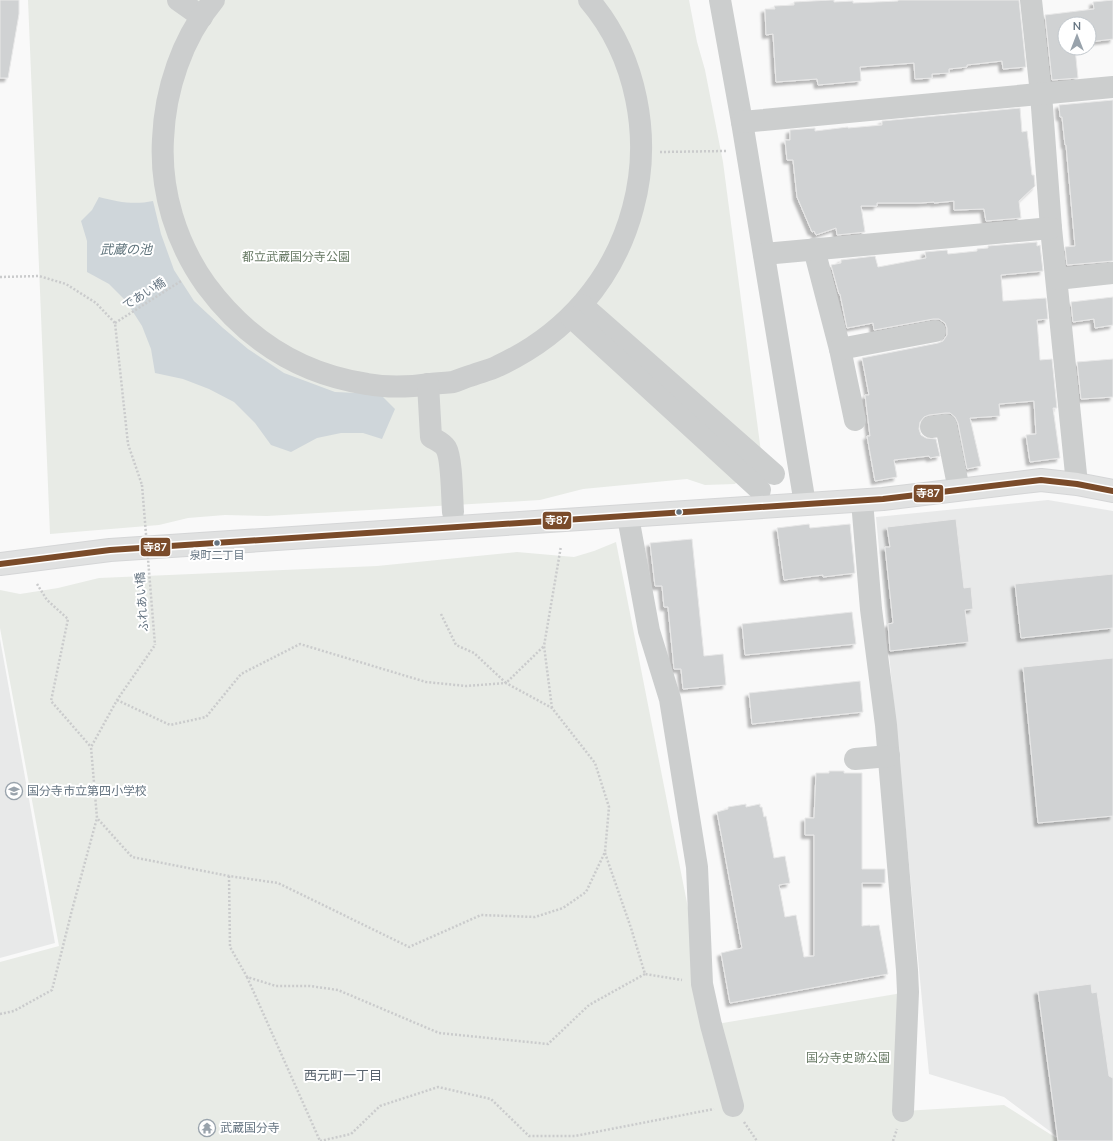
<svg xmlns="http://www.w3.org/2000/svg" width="1113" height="1141" viewBox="0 0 1113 1141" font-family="Mulish,'Noto Sans JP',sans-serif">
<defs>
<filter id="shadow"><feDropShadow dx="-3.5" dy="3.5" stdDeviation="1" flood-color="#0004"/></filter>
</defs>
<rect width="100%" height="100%" fill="#f9f9f9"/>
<g fill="#e8e9e9">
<path d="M 1048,500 L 1113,511 L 1113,1141 L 1063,1141 L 1004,1097 L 929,1074 L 876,517 Z"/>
<path d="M 0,639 L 55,943 L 0,958 Z"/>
</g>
<g fill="#e8ebe6">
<path d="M 28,0 L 689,0 L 697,42 L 705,70 L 723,162 L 761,452 L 735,484 L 705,485 L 687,479 L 583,489 L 540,500 L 267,516 L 225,515 L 188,518 L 159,525 L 50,534 Z"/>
<path d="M 616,542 L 711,1025 L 908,992 L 904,1111 L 1004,1105 L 1061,1141 L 0,1141 L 0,962 L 59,946 L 0,628 L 0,590 L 20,594 L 58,588 L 99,578 L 377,566 L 517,552 L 574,557 L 594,551 Z"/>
</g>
<path fill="#cfd6da" d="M 99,197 C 118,202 134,205 153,201 L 161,234 L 174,270 L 194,301 L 223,328 L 248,349 L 284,373 L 335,392 L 380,394 L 395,409 L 382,439 L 363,433 L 341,433 L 317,438 L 291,452 L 271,445 L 255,423 L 234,402 L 209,389 L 183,379 L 155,373 L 151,349 L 142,326 L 126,301 L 109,284 L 87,272 L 87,241 L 81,221 L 92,210 Z"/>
<g fill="#d0d2d3" stroke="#e8e8e8" filter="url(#shadow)">
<path d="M 0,0 L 19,0 L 19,14 L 8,78 L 0,78 Z"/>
<path d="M 831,0 L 834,0 L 834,2 L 853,1 L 853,3 L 898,1 L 898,0 L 1019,0 L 1026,67 L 1003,69 L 1002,61 L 967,65 L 967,67 L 949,69 L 949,73 L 932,74 L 932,78 L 915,79 L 914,63 L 860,67 L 861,81 L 818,85 L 817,79 L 776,82 L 773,34 L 766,35 L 765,9 L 775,9 L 774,6 L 794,5 L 794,2 Z"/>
<path d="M 1113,0 L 1113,39 L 1089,42 L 1089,24 L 1065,24 L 1065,48 L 1075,48 L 1078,78 L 1052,80 L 1045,15 L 1094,9 L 1093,2 Z"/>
<path d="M 1113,100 L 1113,261 L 1067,265 L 1065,247 L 1075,246 L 1066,145 L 1065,145 L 1062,117 L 1060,117 L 1059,105 Z"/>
<path d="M 1020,108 L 1022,132 L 1027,131 L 1032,175 L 1034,175 L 1035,186 L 1019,201 L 1021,218 L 986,221 L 984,209 L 954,210 L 954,201 L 934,203 L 934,202 L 920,203 L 877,203 L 877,206 L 861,206 L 865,232 L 837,235 L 836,228 L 816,235 L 814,231 L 812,232 L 797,197 L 793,160 L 787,160 L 785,140 L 790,140 L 790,130 L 815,128 L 815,131 L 848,127 L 848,128 L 882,125 L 882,121 Z"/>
<path d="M 1037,242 L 1037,246 L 1040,245 L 1043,271 L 1001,275 L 1003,301 L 1046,298 L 1048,319 L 1037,320 L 1040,360 L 1052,359 L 1057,408 L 1053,408 L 1060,458 L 1030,462 L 1026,435 L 1036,434 L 1034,401 L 999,404 L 1000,416 L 970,418 L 981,466 L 967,469 L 958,423 L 955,417 L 950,413 L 945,413 L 929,415 L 924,417 L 920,422 L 919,429 L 921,435 L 926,438 L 936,439 L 940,456 L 930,458 L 929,456 L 894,460 L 897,477 L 875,481 L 867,436 L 870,436 L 865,395 L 869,395 L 862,358 L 938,343 L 943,341 L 947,335 L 947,328 L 945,323 L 939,319 L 933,319 L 874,330 L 873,323 L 847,328 L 840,294 L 839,294 L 831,265 L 841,263 L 841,260 L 875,256 L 878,267 L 926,258 L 925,252 L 947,250 L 948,254 L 977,251 L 977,249 L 988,248 L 988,246 Z"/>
<path d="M 1113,297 L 1113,325 L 1095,328 L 1094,319 L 1073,322 L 1071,302 Z"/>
<path d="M 1113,359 L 1113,397 L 1081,399 L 1077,362 Z"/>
<path d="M 956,519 L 964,588 L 971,587 L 973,609 L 965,610 L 969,642 L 890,651 L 888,624 L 893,623 L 885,547 L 890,547 L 887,527 Z"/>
<path d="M 809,524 L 810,528 L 850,524 L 855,573 L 823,577 L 823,575 L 784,580 L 777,528 Z"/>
<path d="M 692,539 L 704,656 L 723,654 L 726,685 L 683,689 L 681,669 L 674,669 L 668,607 L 664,607 L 662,586 L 655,586 L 650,543 Z"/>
<path d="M 1113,574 L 1113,628 L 1021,638 L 1015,584 Z"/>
<path d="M 852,612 L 856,644 L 745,655 L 742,624 Z"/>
<path d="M 1113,658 L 1113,816 L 1038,823 L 1023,667 Z"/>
<path d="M 860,681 L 863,712 L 752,724 L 749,693 Z"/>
<path d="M 829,771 L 844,771 L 844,773 L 862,773 L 862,869 L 885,869 L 885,883 L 862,883 L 862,926 L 870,925 L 870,926 L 879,925 L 888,974 L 730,1003 L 721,953 L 742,948 L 717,812 L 728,809 L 728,807 L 746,804 L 746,807 L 760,804 L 760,807 L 762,807 L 764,817 L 766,816 L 774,858 L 785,856 L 790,883 L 779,885 L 785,917 L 796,915 L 804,957 L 814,956 L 814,835 L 805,835 L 805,818 L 814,818 L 816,773 L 829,773 Z"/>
<path d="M 1091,984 L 1092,993 L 1097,992 L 1109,1076 L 1113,1078 L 1113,1141 L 1058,1141 L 1038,991 Z"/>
</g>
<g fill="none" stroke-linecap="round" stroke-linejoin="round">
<g stroke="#d5d6d7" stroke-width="24">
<path id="major" d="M 0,564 L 110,550 L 883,499 L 1041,480 L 1077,484 L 1113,491"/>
</g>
<g stroke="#cacbcc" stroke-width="2.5" stroke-dasharray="2 2" stroke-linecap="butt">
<path d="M 660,152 L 726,151"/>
<path d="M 0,277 L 39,276 L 66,284 L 96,303 L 115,323 L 128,444 L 142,485"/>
<path d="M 115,323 L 181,281"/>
<path d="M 37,584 L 47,600 L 68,619 L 51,701 L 91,747"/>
<path d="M 441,614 L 456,645 L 474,653 L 506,683 L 544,646"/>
<path d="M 117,700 L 170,725 L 206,717 L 241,674 L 300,644 L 426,682 L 466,686 L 506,683 L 552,708 L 595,763 L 609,807 L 605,852 L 586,892 L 563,908 L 535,917 L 481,915 L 409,947 L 278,883 L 229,876 L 132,857 L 97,818 L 91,747 L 117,700 L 155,645"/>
<path d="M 552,708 L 544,646 L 561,546"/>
<path d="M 605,853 L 631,928 L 645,974 L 682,980"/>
<path d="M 229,876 L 230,947 L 247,977 L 276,986 L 310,986 L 338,990 L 439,1033 L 548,1044 L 589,1005 L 645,974"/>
<path d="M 247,977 L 320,1141"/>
<path d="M 0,1014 L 14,1011 L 52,990 L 72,910 L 97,818"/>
<path d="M 744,1122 L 757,1141"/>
<path d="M 320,1141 L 351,1134 L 380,1106 L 438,1087 L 491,1099 L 529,1136 L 575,1136 L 714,1109"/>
<path d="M 893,1141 L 897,1129"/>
</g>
<g stroke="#cccece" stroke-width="22">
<path d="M 178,0 L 202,17"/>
<path d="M 214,0 C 182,38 165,90 163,139 C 160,191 176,243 206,285 C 246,339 300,374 367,384 C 388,388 410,387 431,384 C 438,383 446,383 453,382 C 459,380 466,377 473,375 C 481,372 490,370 498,366 C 565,335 614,280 633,208 C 652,138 637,56 589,0"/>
<path d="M 720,0 L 742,122 L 805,504"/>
<path d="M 1031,0 L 1041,94 L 1051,228 L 1077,484"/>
<path d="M 742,122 L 1113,87"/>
<path d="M 814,249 L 840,349 L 855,420"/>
<path d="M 764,254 L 1051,228"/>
<path d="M 1057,279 L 1113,273"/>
<path d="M 582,305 L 774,474"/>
<path d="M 571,317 L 760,490"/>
<path d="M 840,349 L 935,331"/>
<path d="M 428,384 L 431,437 C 436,440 443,443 446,448 C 452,458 452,499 453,512"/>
<path d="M 931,427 L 946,425 L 959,490"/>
<path d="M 862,501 L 871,609 L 886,725 L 907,970 L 908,992 L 903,1111"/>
<path d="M 628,517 L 649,631 L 670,699 L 697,867 L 702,984 L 711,1025 L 733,1106"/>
<path d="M 855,759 L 889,756"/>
</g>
<use href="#major" stroke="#e0e1e1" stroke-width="22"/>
<path stroke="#cacbcc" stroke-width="2.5" stroke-dasharray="2 2" stroke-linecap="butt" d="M 142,485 L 155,645"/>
<g stroke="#fff" stroke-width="9">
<path id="bus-1" d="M 0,564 L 110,550 L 883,499 L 1041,480 L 1077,484 L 1113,491"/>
</g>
<use href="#bus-1" stroke="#7a4b2a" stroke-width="6"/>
</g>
<defs>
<g id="school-ring" transform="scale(0.9)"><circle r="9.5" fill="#fff" stroke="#99a3ac" stroke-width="1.5"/><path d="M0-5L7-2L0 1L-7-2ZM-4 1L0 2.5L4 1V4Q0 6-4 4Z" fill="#99a3ac"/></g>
<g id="temple-ring" transform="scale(0.9)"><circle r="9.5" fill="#fff" stroke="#99a3ac" stroke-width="1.5"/><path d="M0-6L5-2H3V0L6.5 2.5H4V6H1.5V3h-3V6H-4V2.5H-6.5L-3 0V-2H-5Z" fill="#99a3ac"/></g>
</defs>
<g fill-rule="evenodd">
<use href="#school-ring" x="14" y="791"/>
<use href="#temple-ring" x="207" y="1128"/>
</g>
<g fill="#667582" stroke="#fff" stroke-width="1.5">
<circle cx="679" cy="512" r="3.5"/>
<circle cx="217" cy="543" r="3.5"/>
</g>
<g text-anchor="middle" stroke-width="4" stroke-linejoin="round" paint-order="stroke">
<g font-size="11" fill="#667582" stroke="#fff">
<text x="217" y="559">泉町二丁目</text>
</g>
<g font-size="12" fill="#687a65" stroke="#fff">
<text x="296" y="261">都立武蔵国分寺公園</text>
<text x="848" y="1062">国分寺史跡公園</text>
</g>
<g font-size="12" fill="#667582" stroke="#fff">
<text transform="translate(144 294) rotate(-32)" y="4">であい橋</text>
<text transform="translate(142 602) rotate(-94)" y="4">ふれあい橋</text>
</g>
<g font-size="12" fill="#667582" stroke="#fff" text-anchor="start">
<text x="27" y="795">国分寺市立第四小学校</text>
<text x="220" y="1132">武蔵国分寺</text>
</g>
<g font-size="13" font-style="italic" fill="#60747c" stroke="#fff">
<text x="126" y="254">武蔵の池</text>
</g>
<g font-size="13" fill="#58636d" stroke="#fff">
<text x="343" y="1080">西元町一丁目</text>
</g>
</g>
<g stroke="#fff" stroke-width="1.5">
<rect x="913" y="484" width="31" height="19" rx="4" fill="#7a4b2a"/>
<rect x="542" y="511" width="30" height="19" rx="4" fill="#7a4b2a"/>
<rect x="140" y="537" width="31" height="20" rx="4" fill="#7a4b2a"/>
</g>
<g font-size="11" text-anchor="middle" font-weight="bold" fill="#fff">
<text x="928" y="497">寺87</text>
<text x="557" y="524">寺87</text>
<text x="155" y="551">寺87</text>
</g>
<g transform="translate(1077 36)"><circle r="19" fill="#ffffff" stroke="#c2c8cd"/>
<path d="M0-3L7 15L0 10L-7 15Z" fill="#99a3ac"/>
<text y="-6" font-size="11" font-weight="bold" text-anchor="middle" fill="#667582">N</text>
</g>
</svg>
